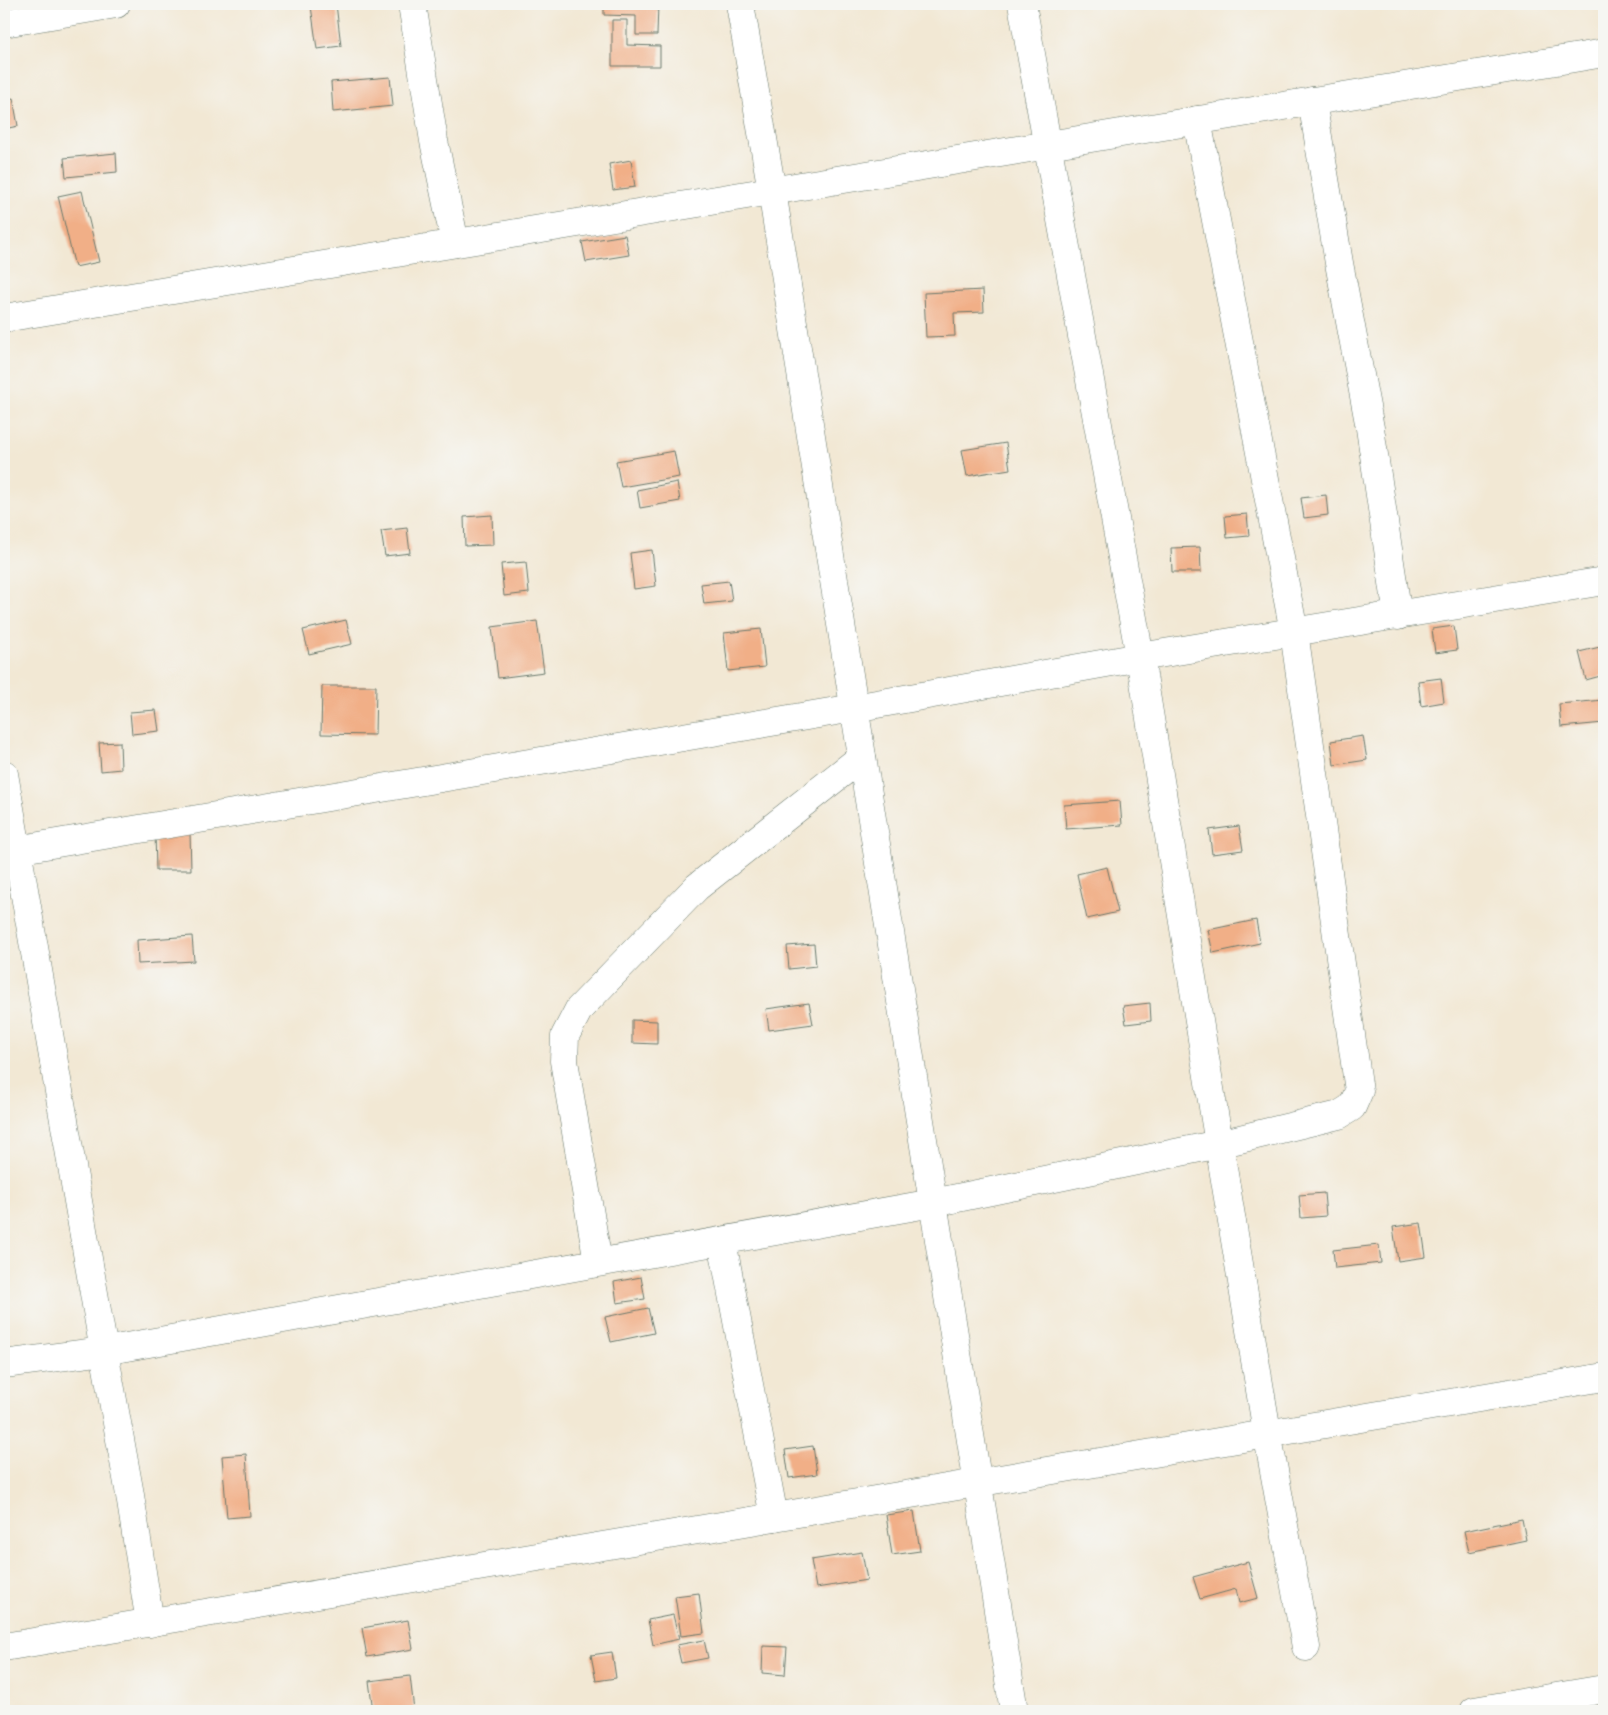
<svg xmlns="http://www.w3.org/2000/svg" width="1608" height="1715" viewBox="0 0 1608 1715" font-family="Mynerve,sans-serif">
<rect width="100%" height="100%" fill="#f6f6f2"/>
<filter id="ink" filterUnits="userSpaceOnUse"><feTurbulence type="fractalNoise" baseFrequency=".02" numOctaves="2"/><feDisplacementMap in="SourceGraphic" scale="10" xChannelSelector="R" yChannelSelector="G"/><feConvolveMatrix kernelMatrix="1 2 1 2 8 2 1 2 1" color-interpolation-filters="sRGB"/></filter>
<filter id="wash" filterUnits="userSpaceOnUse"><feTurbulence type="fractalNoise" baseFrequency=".0096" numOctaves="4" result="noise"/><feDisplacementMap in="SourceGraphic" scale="20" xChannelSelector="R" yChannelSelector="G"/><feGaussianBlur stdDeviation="1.12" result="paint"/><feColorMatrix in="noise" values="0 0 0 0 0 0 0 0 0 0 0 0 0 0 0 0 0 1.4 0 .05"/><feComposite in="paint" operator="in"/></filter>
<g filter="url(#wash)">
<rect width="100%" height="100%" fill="#f2e8d4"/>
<g id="blocks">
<g fill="#f1af87">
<path d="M 327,4 L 336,4 L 341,46 L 317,49 L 311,6 Z"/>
<path d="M 604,4 L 658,4 L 657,35 L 636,35 L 636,16 L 604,15 Z"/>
<path d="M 1209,4 L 1228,4 L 1228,5 L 1210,7 Z"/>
<path d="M 612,20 L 627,20 L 627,45 L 660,46 L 660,66 L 612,66 Z"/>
<path d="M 390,77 L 393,106 L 333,112 L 331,82 Z"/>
<path d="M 13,98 L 18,126 L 4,129 L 4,100 Z"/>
<path d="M 116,153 L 117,172 L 66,177 L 64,158 Z"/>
<path d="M 631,160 L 635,187 L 613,190 L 609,164 Z"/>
<path d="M 82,191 L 99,262 L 75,267 L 58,196 Z"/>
<path d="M 625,235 L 629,255 L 586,262 L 582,242 Z"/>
<path d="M 983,290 L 984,312 L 954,313 L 955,336 L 926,337 L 924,293 Z"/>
<path d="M 1006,443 L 1010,469 L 967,476 L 962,450 Z"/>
<path d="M 674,451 L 679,477 L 621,487 L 616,461 Z"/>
<path d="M 677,482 L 680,501 L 640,508 L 637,490 Z"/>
<path d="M 1326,495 L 1328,515 L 1304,518 L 1301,498 Z"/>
<path d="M 1247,514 L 1249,536 L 1227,538 L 1225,516 Z"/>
<path d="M 492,515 L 493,545 L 465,546 L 464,517 Z"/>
<path d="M 407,528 L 410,553 L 385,556 L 381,531 Z"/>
<path d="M 1200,547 L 1201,572 L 1172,572 L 1171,548 Z"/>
<path d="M 652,550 L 656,586 L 634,589 L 630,553 Z"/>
<path d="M 526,562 L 529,593 L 504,596 L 501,564 Z"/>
<path d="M 729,581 L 732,601 L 704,604 L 701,584 Z"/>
<path d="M 346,620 L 352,644 L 309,654 L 303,630 Z"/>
<path d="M 537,621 L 544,672 L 498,678 L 492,627 Z"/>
<path d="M 1454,626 L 1457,650 L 1435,653 L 1432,629 Z"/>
<path d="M 761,629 L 765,667 L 728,671 L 724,633 Z"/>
<path d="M 1604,646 L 1604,675 L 1586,680 L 1579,652 Z"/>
<path d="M 1441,678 L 1444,702 L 1421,706 L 1418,681 Z"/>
<path d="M 322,686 L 376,686 L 375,735 L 321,734 Z"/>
<path d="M 1604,700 L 1604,723 L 1561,727 L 1559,704 Z"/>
<path d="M 156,710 L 159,731 L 132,734 L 130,712 Z"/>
<path d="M 1363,736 L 1367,760 L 1334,765 L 1331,741 Z"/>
<path d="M 120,742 L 121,769 L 101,771 L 99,743 Z"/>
<path d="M 1120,801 L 1122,825 L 1066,829 L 1064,805 Z"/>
<path d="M 1239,826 L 1243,850 L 1212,854 L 1209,830 Z"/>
<path d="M 155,833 L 190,833 L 191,870 L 156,870 Z"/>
<path d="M 1107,867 L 1118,912 L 1087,919 L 1077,874 Z"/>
<path d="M 1256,920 L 1260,943 L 1213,953 L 1208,930 Z"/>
<path d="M 192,936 L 194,961 L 138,964 L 137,940 Z"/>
<path d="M 814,944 L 816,966 L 789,969 L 787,946 Z"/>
<path d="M 809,1003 L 813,1024 L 769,1030 L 766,1009 Z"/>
<path d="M 1150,1003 L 1151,1021 L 1126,1024 L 1123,1006 Z"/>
<path d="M 632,1020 L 657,1021 L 657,1044 L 632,1043 Z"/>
<path d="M 1324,1193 L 1326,1216 L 1301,1218 L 1299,1195 Z"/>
<path d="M 1421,1223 L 1426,1257 L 1398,1261 L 1393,1227 Z"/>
<path d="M 1379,1245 L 1381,1263 L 1335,1268 L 1333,1250 Z"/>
<path d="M 641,1277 L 645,1299 L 617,1303 L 614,1282 Z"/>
<path d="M 648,1308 L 654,1333 L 611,1342 L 605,1317 Z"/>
<path d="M 813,1446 L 817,1474 L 789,1478 L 785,1450 Z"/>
<path d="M 246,1454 L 250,1516 L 227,1518 L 222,1456 Z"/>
<path d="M 914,1511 L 920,1551 L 892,1555 L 886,1515 Z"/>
<path d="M 1522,1519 L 1526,1540 L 1469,1552 L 1464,1531 Z"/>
<path d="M 862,1552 L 867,1580 L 816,1588 L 811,1560 Z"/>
<path d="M 1248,1562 L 1258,1598 L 1239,1603 L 1236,1589 L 1200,1599 L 1193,1577 Z"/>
<path d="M 699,1593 L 704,1633 L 681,1636 L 675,1596 Z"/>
<path d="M 673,1615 L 679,1639 L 653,1645 L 648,1620 Z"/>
<path d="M 408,1620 L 413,1649 L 367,1657 L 362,1628 Z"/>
<path d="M 704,1640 L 708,1658 L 681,1663 L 677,1645 Z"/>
<path d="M 763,1646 L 787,1647 L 785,1675 L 762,1673 Z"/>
<path d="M 612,1652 L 616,1678 L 596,1681 L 591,1655 Z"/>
<path d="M 410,1676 L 414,1710 L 373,1711 L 369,1681 Z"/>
</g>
</g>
</g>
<g filter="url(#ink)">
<use href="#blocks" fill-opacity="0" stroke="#69796c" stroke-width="1"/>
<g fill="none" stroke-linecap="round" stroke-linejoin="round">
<g stroke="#69796c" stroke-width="29">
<g id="street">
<path d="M 412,4 L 434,141 L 455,243"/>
<path d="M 1022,4 L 1140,657 L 1219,1144 L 1267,1432 L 1306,1647"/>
<path d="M 4,23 L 116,4"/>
<path d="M 1312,101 L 1339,263 L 1370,428 L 1398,616"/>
<path d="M 4,318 L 1604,53"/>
<path d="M 4,774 L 104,1351 L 129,1489 L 150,1623"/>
<path d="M 4,852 L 854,708"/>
<path d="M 722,1241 L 774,1517"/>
<path d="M 598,1262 L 564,1061 L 565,1036 L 579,1009 L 697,887 L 862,757"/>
<path d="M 4,1364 L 104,1351 L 933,1203 L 1219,1144 L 1339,1115 L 1352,1107 L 1359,1091 L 1294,632 L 1197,120"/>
<path d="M 4,1647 C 538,1559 1070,1465 1604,1377"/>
<path d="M 1474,1711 L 1604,1689"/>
</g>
</g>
<g stroke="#69796c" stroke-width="29">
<g id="secondary">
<path d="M 740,4 L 772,191 L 1014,1711"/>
<path d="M 854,708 L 1140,657 L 1604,581"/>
</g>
</g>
<use href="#street" stroke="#fff" stroke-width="28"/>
<use href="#secondary" stroke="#fff" stroke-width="28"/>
</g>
</g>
<rect width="1608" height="1715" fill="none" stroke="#f6f6f2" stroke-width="20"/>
</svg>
